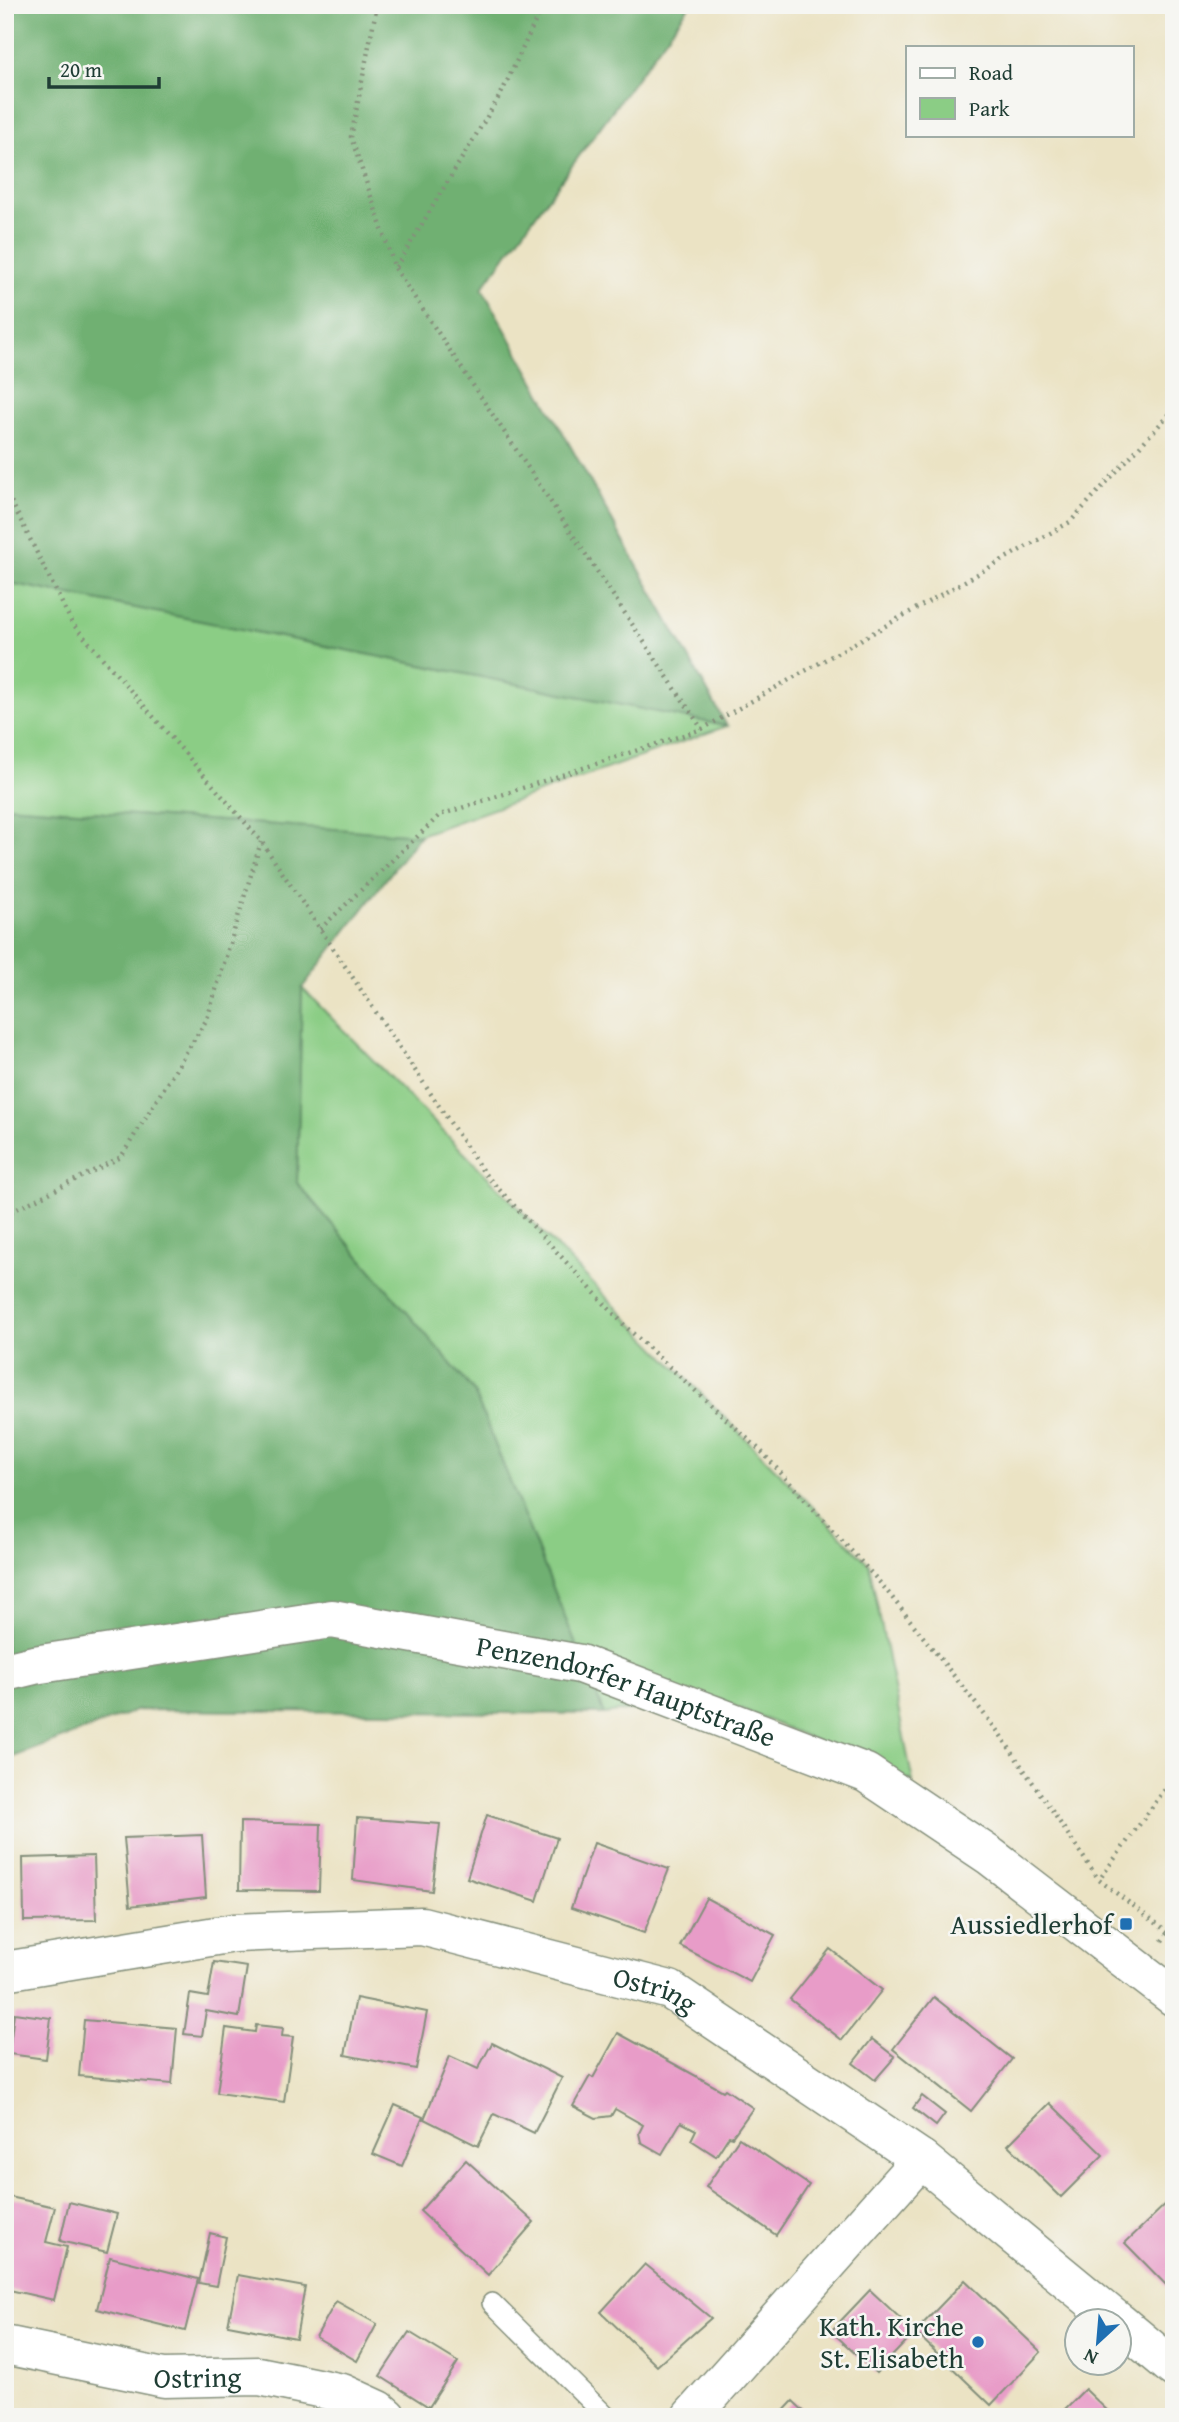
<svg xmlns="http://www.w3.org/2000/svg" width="1179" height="2422" viewBox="0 0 1179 2422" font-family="'Gentium Book Plus',serif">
<rect width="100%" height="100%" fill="#f6f6f2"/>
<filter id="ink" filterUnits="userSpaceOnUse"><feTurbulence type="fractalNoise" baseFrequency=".0143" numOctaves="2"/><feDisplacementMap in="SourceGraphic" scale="14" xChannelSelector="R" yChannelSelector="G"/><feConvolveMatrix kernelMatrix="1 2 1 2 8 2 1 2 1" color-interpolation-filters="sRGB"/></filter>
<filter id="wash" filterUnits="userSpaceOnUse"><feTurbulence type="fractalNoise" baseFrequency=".00686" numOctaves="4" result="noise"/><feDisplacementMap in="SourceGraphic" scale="28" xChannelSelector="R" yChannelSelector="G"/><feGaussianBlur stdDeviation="1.57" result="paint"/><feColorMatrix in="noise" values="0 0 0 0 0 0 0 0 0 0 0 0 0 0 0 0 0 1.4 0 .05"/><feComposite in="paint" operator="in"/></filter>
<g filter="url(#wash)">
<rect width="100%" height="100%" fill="#ebe3c4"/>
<g fill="#8bcd85" stroke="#55855c" stroke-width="2">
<path d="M 5,582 L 727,726 L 420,835 L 5,806 Z"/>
<path d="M 302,988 L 869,1564 L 913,1782 L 718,1699 L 604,1714 L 473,1390 L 297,1183 Z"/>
</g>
<g fill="#70b072" stroke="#487653" stroke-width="2">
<path d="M 5,5 L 690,5 L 482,288 L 727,726 L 5,582 Z"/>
<path d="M 5,806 L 420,835 L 302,988 L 297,1183 L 473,1390 L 604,1714 L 138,1710 L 5,1760 Z"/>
</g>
<g id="blocks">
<g fill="#e89cc8">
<path d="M 487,1815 L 557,1838 L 537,1901 L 467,1878 Z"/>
<path d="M 357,1818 L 440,1824 L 432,1891 L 353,1880 Z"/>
<path d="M 240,1822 L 321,1824 L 319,1891 L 239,1890 Z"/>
<path d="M 202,1835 L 206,1897 L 130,1906 L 124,1838 Z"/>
<path d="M 594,1843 L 669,1869 L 644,1933 L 571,1908 Z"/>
<path d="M 94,1856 L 96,1920 L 24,1921 L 23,1858 Z"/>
<path d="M 706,1898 L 775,1935 L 750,1982 L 680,1946 Z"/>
<path d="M 830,1949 L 882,1990 L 842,2040 L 790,1999 Z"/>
<path d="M 214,1962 L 247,1967 L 239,2017 L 206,2011 L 202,2036 L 184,2034 L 190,1994 L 208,1997 Z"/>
<path d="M 934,1997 L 1012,2059 L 971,2111 L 893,2049 Z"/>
<path d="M 356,1998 L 427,2012 L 416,2069 L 345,2055 Z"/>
<path d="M 14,2013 L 51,2018 L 46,2059 L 9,2054 Z"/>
<path d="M 84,2020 L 177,2028 L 172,2084 L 79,2076 Z"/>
<path d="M 256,2025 L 283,2028 L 282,2036 L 293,2037 L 284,2102 L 217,2093 L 226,2028 L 255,2032 Z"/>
<path d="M 618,2033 L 723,2091 L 725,2089 L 753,2108 L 732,2137 L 729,2136 L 716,2156 L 691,2140 L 696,2130 L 681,2122 L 662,2154 L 641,2142 L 639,2133 L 643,2125 L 615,2109 L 611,2116 L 596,2118 L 573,2106 L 590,2076 L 593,2078 Z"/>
<path d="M 872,2039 L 895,2057 L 875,2080 L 853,2063 Z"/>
<path d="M 492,2043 L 562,2078 L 534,2133 L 494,2114 L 478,2146 L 424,2119 L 450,2056 L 478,2069 Z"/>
<path d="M 922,2096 L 945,2114 L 936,2126 L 913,2108 Z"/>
<path d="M 1050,2103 L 1103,2155 L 1061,2197 L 1008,2145 Z"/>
<path d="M 395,2105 L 423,2117 L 402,2166 L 373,2154 Z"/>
<path d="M 739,2138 L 809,2185 L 776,2235 L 706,2187 Z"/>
<path d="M 466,2160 L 534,2222 L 488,2275 L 420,2211 Z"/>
<path d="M 1174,2196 L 1174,2293 L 1125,2243 Z"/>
<path d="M 10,2197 L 55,2207 L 46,2242 L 67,2247 L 54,2300 L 5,2289 L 5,2218 Z"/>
<path d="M 69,2202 L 117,2214 L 107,2252 L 60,2241 Z"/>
<path d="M 210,2233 L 226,2237 L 216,2286 L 199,2283 Z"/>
<path d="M 110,2257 L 198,2279 L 185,2331 L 97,2309 Z"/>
<path d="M 645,2264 L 711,2318 L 657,2366 L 601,2312 Z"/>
<path d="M 238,2275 L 305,2287 L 296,2338 L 228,2325 Z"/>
<path d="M 965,2280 L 1041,2352 L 991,2405 L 915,2332 Z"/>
<path d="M 870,2290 L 915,2332 L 876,2373 L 831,2331 Z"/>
<path d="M 336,2301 L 377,2324 L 357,2361 L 316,2337 Z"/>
<path d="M 409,2332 L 458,2362 L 429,2407 L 380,2376 Z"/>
<path d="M 1085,2389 L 1114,2417 L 1057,2417 Z"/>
<path d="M 793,2401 L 810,2417 L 778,2417 Z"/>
<path d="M 81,2408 L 112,2416 L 112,2417 L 79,2417 Z"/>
</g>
</g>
</g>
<g filter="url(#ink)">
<use href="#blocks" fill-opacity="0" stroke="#85907c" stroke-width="2"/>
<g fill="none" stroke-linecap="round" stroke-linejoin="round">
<g stroke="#85907c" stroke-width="22">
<path id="lane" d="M 492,2303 L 607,2417"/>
</g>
<g stroke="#85907c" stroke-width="41">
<g id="street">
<path id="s1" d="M 5,1971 L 234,1933 L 422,1926 L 670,1990 L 921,2159 L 1116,2320"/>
<path d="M 1120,2323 L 1174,2368"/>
<path id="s2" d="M 5,2345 L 164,2378 L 259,2376 L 342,2393 L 379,2410 L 387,2417"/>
<path d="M 691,2417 L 921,2159"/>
</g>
</g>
<g stroke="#85907c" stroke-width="41">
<g id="secondary">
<path id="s3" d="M 5,1672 L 34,1665 L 332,1619 L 580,1664 L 866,1773 L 990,1856 L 1174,1997"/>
</g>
</g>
<g stroke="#85907c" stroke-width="4.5" stroke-dasharray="2 5" stroke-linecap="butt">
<path d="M 377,5 L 351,137 L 395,268 L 702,729"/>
<path d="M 396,267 L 502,92 L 543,5"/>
<path d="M 5,489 L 72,623 L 261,841 L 484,1173 L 626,1327 L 761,1451 L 883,1586 L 999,1733 L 1099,1880"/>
<path d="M 320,929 L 440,815 L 702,729 L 1070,522 L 1174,409"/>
<path d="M 5,1215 L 121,1157 L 207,1019 L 261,842"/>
<path d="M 1168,1932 L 1099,1880 L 1174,1777"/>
<path d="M 1162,1941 L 1168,1932 L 1174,1929"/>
</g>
<use href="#lane" stroke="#fff" stroke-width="19"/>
<use href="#street" stroke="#fff" stroke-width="38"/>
<use href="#secondary" stroke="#fff" stroke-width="38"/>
</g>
</g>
<g fill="#1f6fb2" stroke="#f6f6f2" stroke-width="2.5">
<rect x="1119" y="1917" width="14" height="14" rx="3.5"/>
<circle cx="978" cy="2342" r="7"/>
</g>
<g text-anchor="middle" stroke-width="5" stroke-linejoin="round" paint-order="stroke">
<g font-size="28" fill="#1f3d34" stroke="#f6f6f2">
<text dy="10" stroke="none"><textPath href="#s3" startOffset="635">Penzendorfer Hauptstraße</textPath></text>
<text dy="10" stroke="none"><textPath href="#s1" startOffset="662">Ostring</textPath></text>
<text dy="10" stroke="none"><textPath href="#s2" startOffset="196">Ostring</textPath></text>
</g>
<g font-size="28" fill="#1f3d34" stroke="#f6f6f2" text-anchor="end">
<text x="1112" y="1934">Aussiedlerhof</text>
<text x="964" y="2336">Kath. Kirche<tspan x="964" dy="32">St. Elisabeth</tspan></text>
</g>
</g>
<rect width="1179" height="2422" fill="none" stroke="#f6f6f2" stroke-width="28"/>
<rect x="906" y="46" width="228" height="91" fill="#f6f6f2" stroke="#a0aca6" stroke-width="2"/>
<rect x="920" y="68" width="35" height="10" fill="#ffffff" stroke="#a0aca6" stroke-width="2"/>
<text x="969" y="80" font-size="21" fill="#1f3d34">Road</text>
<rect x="920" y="98" width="35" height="21" fill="#8bcd85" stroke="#a0aca6" stroke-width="2"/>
<text x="969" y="116" font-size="21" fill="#1f3d34">Park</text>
<g transform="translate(1098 2342) rotate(206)"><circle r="33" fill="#f6f6f2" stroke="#a0aca6" stroke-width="2"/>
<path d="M0-5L12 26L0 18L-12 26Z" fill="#1f6fb2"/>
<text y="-10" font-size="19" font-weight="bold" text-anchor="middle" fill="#1f3d34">N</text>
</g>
<path d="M49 77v10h110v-10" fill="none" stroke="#1f3d34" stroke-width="3.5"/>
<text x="60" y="77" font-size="21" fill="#1f3d34" stroke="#f6f6f2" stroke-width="5" paint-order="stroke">20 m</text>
</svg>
